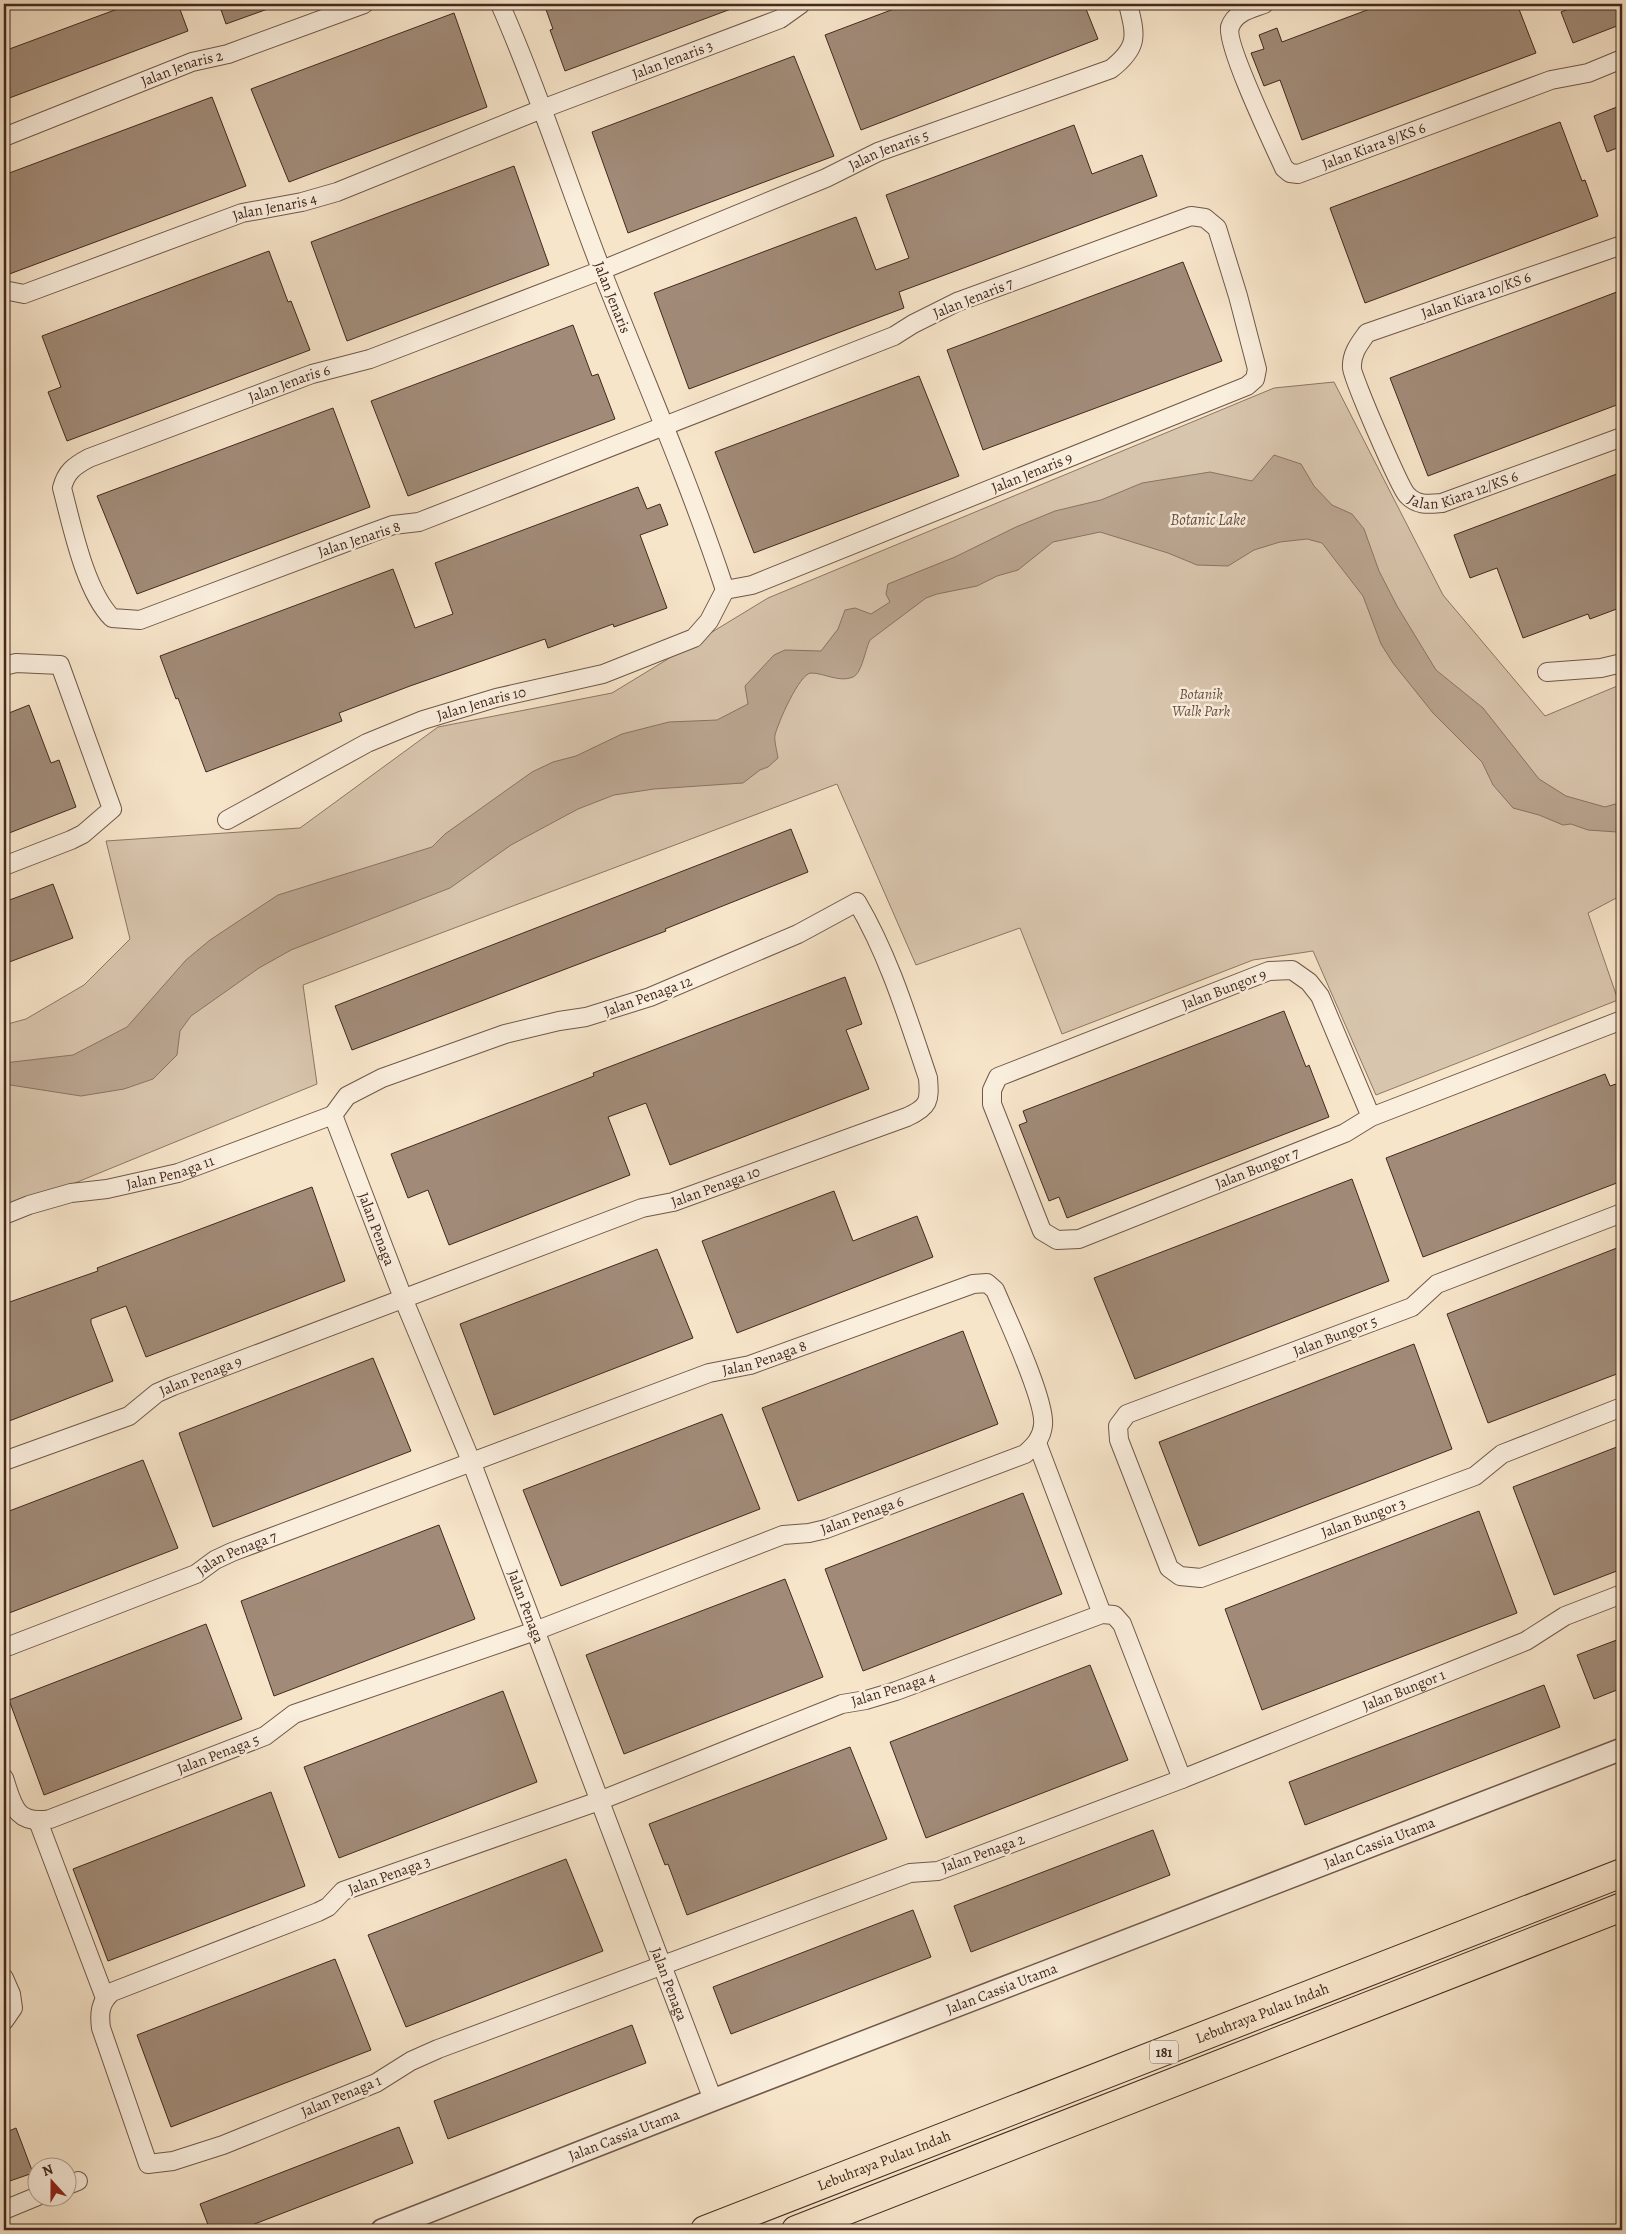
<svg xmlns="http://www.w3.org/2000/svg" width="1626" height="2234" viewBox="0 0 1626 2234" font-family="Alegreya,serif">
<rect width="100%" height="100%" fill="#f7e5ca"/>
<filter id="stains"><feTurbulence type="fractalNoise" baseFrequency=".004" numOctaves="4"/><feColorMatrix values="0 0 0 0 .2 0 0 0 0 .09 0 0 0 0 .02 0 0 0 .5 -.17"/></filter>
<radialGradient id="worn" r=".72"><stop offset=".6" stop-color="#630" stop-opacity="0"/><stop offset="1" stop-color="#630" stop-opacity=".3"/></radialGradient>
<path fill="#d8c5ad" stroke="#8e7766" d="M 1334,382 L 1443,595 L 1545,716 L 1622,684 L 1622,895 L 1588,913 L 1618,1000 L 1376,1095 L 1313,951 L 1253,960 L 1062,1034 L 1020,928 L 916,965 L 837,784 L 303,985 L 317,1084 L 4,1212 L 4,1025 L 26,1019 L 84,985 L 130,939 L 106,841 L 300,828 L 438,727 L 612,693 L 768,598 L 1274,388 Z"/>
<path fill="#baa590" stroke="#8a7363" d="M 1274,455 L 1301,464 L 1314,486 L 1332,505 L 1352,514 L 1364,529 L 1379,571 L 1397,606 L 1436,670 L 1483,708 L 1539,779 L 1566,796 L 1605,807 L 1622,802 L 1622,830 L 1617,832 L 1588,830 L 1571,824 L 1563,825 L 1539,815 L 1513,808 L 1493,785 L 1482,762 L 1433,713 L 1393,663 L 1381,644 L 1363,596 L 1322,543 L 1307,539 L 1280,542 L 1254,550 L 1228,566 L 1197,565 L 1168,553 L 1100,532 L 1053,542 L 1018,570 L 997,576 L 977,586 L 937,594 L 926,598 L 870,640 C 865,650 862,673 853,677 C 840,683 824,673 811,673 C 799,674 778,723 775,735 C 774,741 777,751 778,758 L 768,767 L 760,770 L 743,783 L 654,789 L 614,795 L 578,809 L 511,845 L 450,888 L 291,950 L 259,968 L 191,1016 L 180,1031 L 177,1055 L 153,1079 L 124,1089 L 81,1096 L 4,1084 L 4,1063 L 73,1055 L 127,1027 L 186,960 L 210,940 L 278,895 L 432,847 L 445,834 L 532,772 L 553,762 L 576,756 L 622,734 L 669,722 L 717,720 L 748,704 L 745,686 L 774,655 L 785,650 L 821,651 L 838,629 L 845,610 L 855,608 L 871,614 L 890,602 L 886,594 L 888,584 L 955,557 L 1016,527 L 1055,511 L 1101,500 L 1142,483 L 1210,472 L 1252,481 Z"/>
<g fill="#a18b78" stroke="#43291f">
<path d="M 131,4 L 178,4 L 188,31 L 4,100 L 4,51 Z"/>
<path d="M 219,4 L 275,4 L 276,6 L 226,24 Z"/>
<path d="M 544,4 L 739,4 L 739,6 L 565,71 L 550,30 L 553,29 Z"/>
<path d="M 907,4 L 1084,4 L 1098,39 L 861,130 L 825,35 Z"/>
<path d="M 1383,4 L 1517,4 L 1536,53 L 1302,140 L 1280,80 L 1264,86 L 1251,53 L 1264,49 L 1259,35 L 1277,28 L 1282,42 Z"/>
<path d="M 1581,4 L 1622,4 L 1622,24 L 1573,43 L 1561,12 Z"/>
<path d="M 454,13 L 487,107 L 289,182 L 251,89 Z"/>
<path d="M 794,56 L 834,156 L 628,233 L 592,132 Z"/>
<path d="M 212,97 L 246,186 L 4,276 L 4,175 Z"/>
<path d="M 1622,105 L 1622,146 L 1607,152 L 1594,116 Z"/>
<path d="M 1560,122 L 1582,181 L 1585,180 L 1598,216 L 1365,303 L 1330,208 Z"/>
<path d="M 1074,125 L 1092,174 L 1142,155 L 1157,196 L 899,292 L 904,308 L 689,389 L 654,293 L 856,217 L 876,270 L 909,258 L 886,195 Z"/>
<path d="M 514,166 L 549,265 L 347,341 L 311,242 Z"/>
<path d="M 269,251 L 288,302 L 291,301 L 310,350 L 67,441 L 48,392 L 61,387 L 42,336 Z"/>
<path d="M 1183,262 L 1222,361 L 983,450 L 947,350 Z"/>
<path d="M 1622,290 L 1622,403 L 1428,476 L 1390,378 Z"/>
<path d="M 573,325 L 592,376 L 598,374 L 615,419 L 408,496 L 371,401 Z"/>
<path d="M 919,376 L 959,476 L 754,553 L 715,452 Z"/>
<path d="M 333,408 L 370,507 L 137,594 L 97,496 Z"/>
<path d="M 1622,472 L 1622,607 L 1590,619 L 1588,614 L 1523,638 L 1497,568 L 1470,578 L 1454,535 Z"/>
<path d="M 638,487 L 647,509 L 660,504 L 668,525 L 640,535 L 667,608 L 614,627 L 613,624 L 548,648 L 545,639 L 410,686 L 339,713 L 342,721 L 206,772 L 178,698 L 176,699 L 160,656 L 393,569 L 415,628 L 453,614 L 435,563 Z"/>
<path d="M 29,705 L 51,763 L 59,760 L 76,807 L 4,835 L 4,715 Z"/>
<path d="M 791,829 L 808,872 L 665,929 L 666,931 L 352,1050 L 335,1006 Z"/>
<path d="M 53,884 L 73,938 L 4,964 L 4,902 Z"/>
<path d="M 845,977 L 862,1024 L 846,1030 L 869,1089 L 670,1165 L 646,1103 L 608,1117 L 630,1175 L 449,1245 L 428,1190 L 408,1198 L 391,1154 L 594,1076 L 593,1073 Z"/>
<path d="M 1284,1011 L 1306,1067 L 1309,1065 L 1329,1117 L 1067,1218 L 1059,1197 L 1049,1201 L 1019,1125 L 1027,1122 L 1023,1111 Z"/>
<path d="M 1605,1074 L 1610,1086 L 1622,1082 L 1622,1181 L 1423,1257 L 1386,1158 Z"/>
<path d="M 1352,1179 L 1389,1281 L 1135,1379 L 1094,1278 Z"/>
<path d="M 312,1187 L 345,1281 L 146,1357 L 126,1306 L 91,1319 L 91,1323 L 113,1381 L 4,1423 L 4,1304 L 98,1271 L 97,1268 Z"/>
<path d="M 834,1191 L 853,1241 L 917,1216 L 933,1257 L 737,1333 L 702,1241 Z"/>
<path d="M 1622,1246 L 1622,1372 L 1488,1423 L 1447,1314 Z"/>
<path d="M 657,1249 L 693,1338 L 494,1415 L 460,1324 Z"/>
<path d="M 963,1331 L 998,1424 L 798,1501 L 762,1408 Z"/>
<path d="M 1414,1344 L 1452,1449 L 1199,1546 L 1159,1442 Z"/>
<path d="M 373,1358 L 411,1451 L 213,1527 L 179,1433 Z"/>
<path d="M 722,1414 L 760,1509 L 561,1586 L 523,1490 Z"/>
<path d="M 1622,1445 L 1622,1569 L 1554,1595 L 1513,1487 Z"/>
<path d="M 143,1460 L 178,1548 L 4,1615 L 4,1513 Z"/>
<path d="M 1023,1493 L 1062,1594 L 863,1671 L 825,1569 Z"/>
<path d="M 1479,1511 L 1517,1613 L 1262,1710 L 1225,1609 Z"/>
<path d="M 439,1525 L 475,1619 L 274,1696 L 241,1601 Z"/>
<path d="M 785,1579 L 823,1677 L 624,1754 L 586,1655 Z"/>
<path d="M 206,1624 L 242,1719 L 44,1795 L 9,1700 Z"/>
<path d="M 1622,1638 L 1622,1688 L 1594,1699 L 1577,1655 Z"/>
<path d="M 1090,1665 L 1128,1760 L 926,1838 L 890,1742 Z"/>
<path d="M 1544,1685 L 1560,1727 L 1305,1825 L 1289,1782 Z"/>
<path d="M 503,1691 L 537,1782 L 339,1858 L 304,1767 Z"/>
<path d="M 850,1747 L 887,1839 L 687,1915 L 668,1864 L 665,1865 L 649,1824 Z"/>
<path d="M 271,1792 L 305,1886 L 108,1961 L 73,1869 Z"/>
<path d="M 1153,1830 L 1170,1875 L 971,1952 L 954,1906 Z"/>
<path d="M 566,1859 L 603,1951 L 406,2027 L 368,1935 Z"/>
<path d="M 913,1910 L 931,1957 L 731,2034 L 713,1987 Z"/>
<path d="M 335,1959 L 371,2050 L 171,2127 L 137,2035 Z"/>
<path d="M 632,2025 L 646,2063 L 448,2139 L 434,2101 Z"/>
<path d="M 399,2127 L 413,2163 L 239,2230 L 210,2230 L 200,2204 Z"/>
<path d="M 16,2128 L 33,2173 L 4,2183 L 4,2133 Z"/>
</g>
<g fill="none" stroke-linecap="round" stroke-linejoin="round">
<g stroke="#70584a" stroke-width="20">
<g id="minor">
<path id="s1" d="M 500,4 C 538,90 567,181 601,269 C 643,376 689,481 725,590"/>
<path id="s2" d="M 1264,4 C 1251,9 1235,12 1230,27 C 1225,43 1274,146 1284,168 L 1290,173 L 1298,174 L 1551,80 L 1588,73 L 1622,59"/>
<path id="s3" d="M 4,137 L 192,62 L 228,54 L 364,4"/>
<path id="s4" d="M 1622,245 L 1367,333 C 1359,344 1351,354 1352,368 C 1352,377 1400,488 1407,495 C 1417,506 1429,504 1442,503 L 1622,437"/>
<path id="s5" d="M 4,290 L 24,294 L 242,213 L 302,202 L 337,192 L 542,109 L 780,19 L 801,4"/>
<path id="s6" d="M 725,590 L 752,585 L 1247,386 L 1255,379 L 1257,369 L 1238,296 L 1217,228 L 1205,218 L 1191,216 L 957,302 L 913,324 L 894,336 L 419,522 L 393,525 L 371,533 L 140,620 L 112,618 C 85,591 72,526 62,488 C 66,472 74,466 89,458 L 312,374 L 370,359 L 602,270 L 826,178 L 878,152 L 1111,69 C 1139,47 1136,36 1128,4"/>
<path d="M 4,666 L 16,663 L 60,665 L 112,809 L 83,834 L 71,840 L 4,866"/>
<path d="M 1547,672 L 1601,668 L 1622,663"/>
<path id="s7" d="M 227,820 L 367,743 L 423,720 L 496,698 L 603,674 L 694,638 L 709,621 L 725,590"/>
<path id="s8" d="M 333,1115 L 403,1298 L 471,1461 L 713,2100"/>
<path id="s9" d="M 1371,1117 L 1320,996 L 1309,982 L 1292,970 L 1269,971 L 998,1077 L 992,1090 L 992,1104 L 1042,1231 L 1057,1240 L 1079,1239 L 1345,1133 L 1371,1117 L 1622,1020"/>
<path id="s10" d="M 1622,1213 L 1437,1284 L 1412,1307 L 1127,1414 L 1118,1426 L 1119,1440 L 1169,1568 L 1180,1576 L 1201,1578 L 1475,1476 L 1502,1454 L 1622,1407"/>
<path id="s11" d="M 4,1215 L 29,1205 L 71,1193 L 107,1189 L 178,1173 L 333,1115"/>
<path d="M 1037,1443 L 1102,1614"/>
<path id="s12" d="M 4,1461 L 129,1416 L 157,1393 L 173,1386 L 642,1208 L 673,1202 L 907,1117 C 929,1107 930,1101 928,1078 C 908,1019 889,956 857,902 L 798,934 L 650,997 L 586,1017 L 559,1021 L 505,1034 L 382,1078 L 347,1096 L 333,1115"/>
<path d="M 1102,1614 L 1114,1615 L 1122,1624 L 1182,1779 L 938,1871 L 910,1873 L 438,2049 L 411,2061 L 376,2083 L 223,2145 L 173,2161 L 148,2164 L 101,2028 C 99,2013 100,2002 112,1992 L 318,1912 L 328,1907 L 343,1891 L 599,1801 L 842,1704 L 866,1700 L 896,1691 Z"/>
<path id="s13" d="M 4,1648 L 196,1574 L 215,1560 L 232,1552 L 709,1373 L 750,1365 L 973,1284 L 987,1283 L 995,1290 C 1006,1316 1046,1401 1043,1425 C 1042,1438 1034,1446 1025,1454 L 826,1529 L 809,1533 L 783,1535 L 535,1631 L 294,1714 L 265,1736 L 50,1819 C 15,1825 13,1805 4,1778"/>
<path id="s14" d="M 1182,1779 L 1526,1641 L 1565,1616 L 1622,1594"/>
<path d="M 38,1821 L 105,1998"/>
<path d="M 4,1978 L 11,1994 L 13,2008 L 4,2021"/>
<path d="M 68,2185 L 78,2181"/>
<path d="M 4,2210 L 38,2196"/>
</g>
</g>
<g stroke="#70584a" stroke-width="24">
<g id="tertiary">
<path id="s15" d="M 382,2230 L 713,2100 L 1622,1749"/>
</g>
</g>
<g stroke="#43291f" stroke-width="30">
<g id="primary">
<path id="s16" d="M 705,2230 L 1622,1873"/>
<path d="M 796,2230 L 1622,1907"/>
</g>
</g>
<use href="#minor" stroke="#faeedd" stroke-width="18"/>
<use href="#tertiary" stroke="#faeedd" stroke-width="21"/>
<use href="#primary" stroke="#f7e5ca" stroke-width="28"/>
</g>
<g text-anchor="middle" stroke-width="5" stroke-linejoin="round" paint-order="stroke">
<rect fill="#faeedd" stroke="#7a6458" stroke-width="1" x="1150" y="2040.5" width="28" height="23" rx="4"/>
<g font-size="14" font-weight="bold" fill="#43291f">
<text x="1164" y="2057">181</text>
</g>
<g font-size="15" fill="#43291f" stroke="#faeedd">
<text dy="5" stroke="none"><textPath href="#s5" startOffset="711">Jalan Jenaris 3</textPath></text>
<text dy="5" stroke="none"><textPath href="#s3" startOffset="191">Jalan Jenaris 2</textPath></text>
<text dy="5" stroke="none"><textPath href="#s2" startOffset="291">Jalan Kiara 8/KS 6</textPath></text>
<text dy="5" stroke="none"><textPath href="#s6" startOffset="2954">Jalan Jenaris 5</textPath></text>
<text dy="5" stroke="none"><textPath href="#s5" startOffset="286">Jalan Jenaris 4</textPath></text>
<text transform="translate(1476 295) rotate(-19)" y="5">Jalan Kiara 10/KS 6</text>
<text dy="5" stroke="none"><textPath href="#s1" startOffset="314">Jalan Jenaris</textPath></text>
<text transform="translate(973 298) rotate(-22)" y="5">Jalan Jenaris 7</text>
<text dy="5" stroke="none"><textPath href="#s6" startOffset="2310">Jalan Jenaris 6</textPath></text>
<text dy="5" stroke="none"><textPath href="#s6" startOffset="329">Jalan Jenaris 9</textPath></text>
<text dy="5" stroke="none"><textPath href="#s4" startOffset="508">Jalan Kiara 12/KS 6</textPath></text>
<text transform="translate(359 539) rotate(-18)" y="5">Jalan Jenaris 8</text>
<text dy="5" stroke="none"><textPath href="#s7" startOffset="281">Jalan Jenaris 10</textPath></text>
<text transform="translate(1224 989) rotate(-21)" y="5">Jalan Bungor 9</text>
<text transform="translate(648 996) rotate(-20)" y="5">Jalan Penaga 12</text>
<text dy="5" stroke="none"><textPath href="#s9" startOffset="880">Jalan Bungor 7</textPath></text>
<text dy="5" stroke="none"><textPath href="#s11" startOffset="172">Jalan Penaga 11</textPath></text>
<text dy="5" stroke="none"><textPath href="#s12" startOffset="765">Jalan Penaga 10</textPath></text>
<text dy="5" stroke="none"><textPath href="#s8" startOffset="122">Jalan Penaga</textPath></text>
<text transform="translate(1335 1336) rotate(-21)" y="5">Jalan Bungor 5</text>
<text dy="5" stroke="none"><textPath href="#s13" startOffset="815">Jalan Penaga 8</textPath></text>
<text dy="5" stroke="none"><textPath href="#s12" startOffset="216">Jalan Penaga 9</textPath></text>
<text transform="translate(862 1515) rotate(-20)" y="5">Jalan Penaga 6</text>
<text dy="5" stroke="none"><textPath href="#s10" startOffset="911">Jalan Bungor 3</textPath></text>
<text dy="5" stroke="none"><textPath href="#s13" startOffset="252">Jalan Penaga 7</textPath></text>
<text dy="5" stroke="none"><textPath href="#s8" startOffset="528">Jalan Penaga</textPath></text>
<text transform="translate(893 1689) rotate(-17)" y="5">Jalan Penaga 4</text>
<text dy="5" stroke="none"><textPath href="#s14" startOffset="239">Jalan Bungor 1</textPath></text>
<text transform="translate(218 1754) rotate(-21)" y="5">Jalan Penaga 5</text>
<text dy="5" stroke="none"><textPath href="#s15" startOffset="1070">Jalan Cassia Utama</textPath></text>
<text transform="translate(983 1853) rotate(-20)" y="5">Jalan Penaga 2</text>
<text transform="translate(389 1875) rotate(-20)" y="5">Jalan Penaga 3</text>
<text dy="5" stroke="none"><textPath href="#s8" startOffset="932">Jalan Penaga</textPath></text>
<text dy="5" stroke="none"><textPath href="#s15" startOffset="665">Jalan Cassia Utama</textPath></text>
<text dy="5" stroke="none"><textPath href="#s16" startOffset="598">Lebuhraya Pulau Indah</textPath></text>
<text transform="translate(341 2096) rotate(-23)" y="5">Jalan Penaga 1</text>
<text dy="5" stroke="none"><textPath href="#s15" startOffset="260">Jalan Cassia Utama</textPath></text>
<text dy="5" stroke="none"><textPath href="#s16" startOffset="192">Lebuhraya Pulau Indah</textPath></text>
</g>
<g font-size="15" font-style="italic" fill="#685042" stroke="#faeedd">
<text x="1201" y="699">Botanik<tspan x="1201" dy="17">Walk Park</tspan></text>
</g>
<g font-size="16" font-style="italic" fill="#674e41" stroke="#faeedd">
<text x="1208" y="525">Botanic Lake</text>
</g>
</g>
<rect width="1626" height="2234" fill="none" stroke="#f7e5ca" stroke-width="20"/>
<rect x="5" y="5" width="1616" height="2224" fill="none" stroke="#43291f" stroke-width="2.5"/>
<rect x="10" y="10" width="1606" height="2214" fill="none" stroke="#43291f"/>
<g transform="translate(52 2182) rotate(339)"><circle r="24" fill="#faeedd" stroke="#b19f91"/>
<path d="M0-4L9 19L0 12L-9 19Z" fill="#8f2418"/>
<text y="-8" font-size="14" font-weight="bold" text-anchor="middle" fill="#43291f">N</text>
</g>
<rect width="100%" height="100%" filter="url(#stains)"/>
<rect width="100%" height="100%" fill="url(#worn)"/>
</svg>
